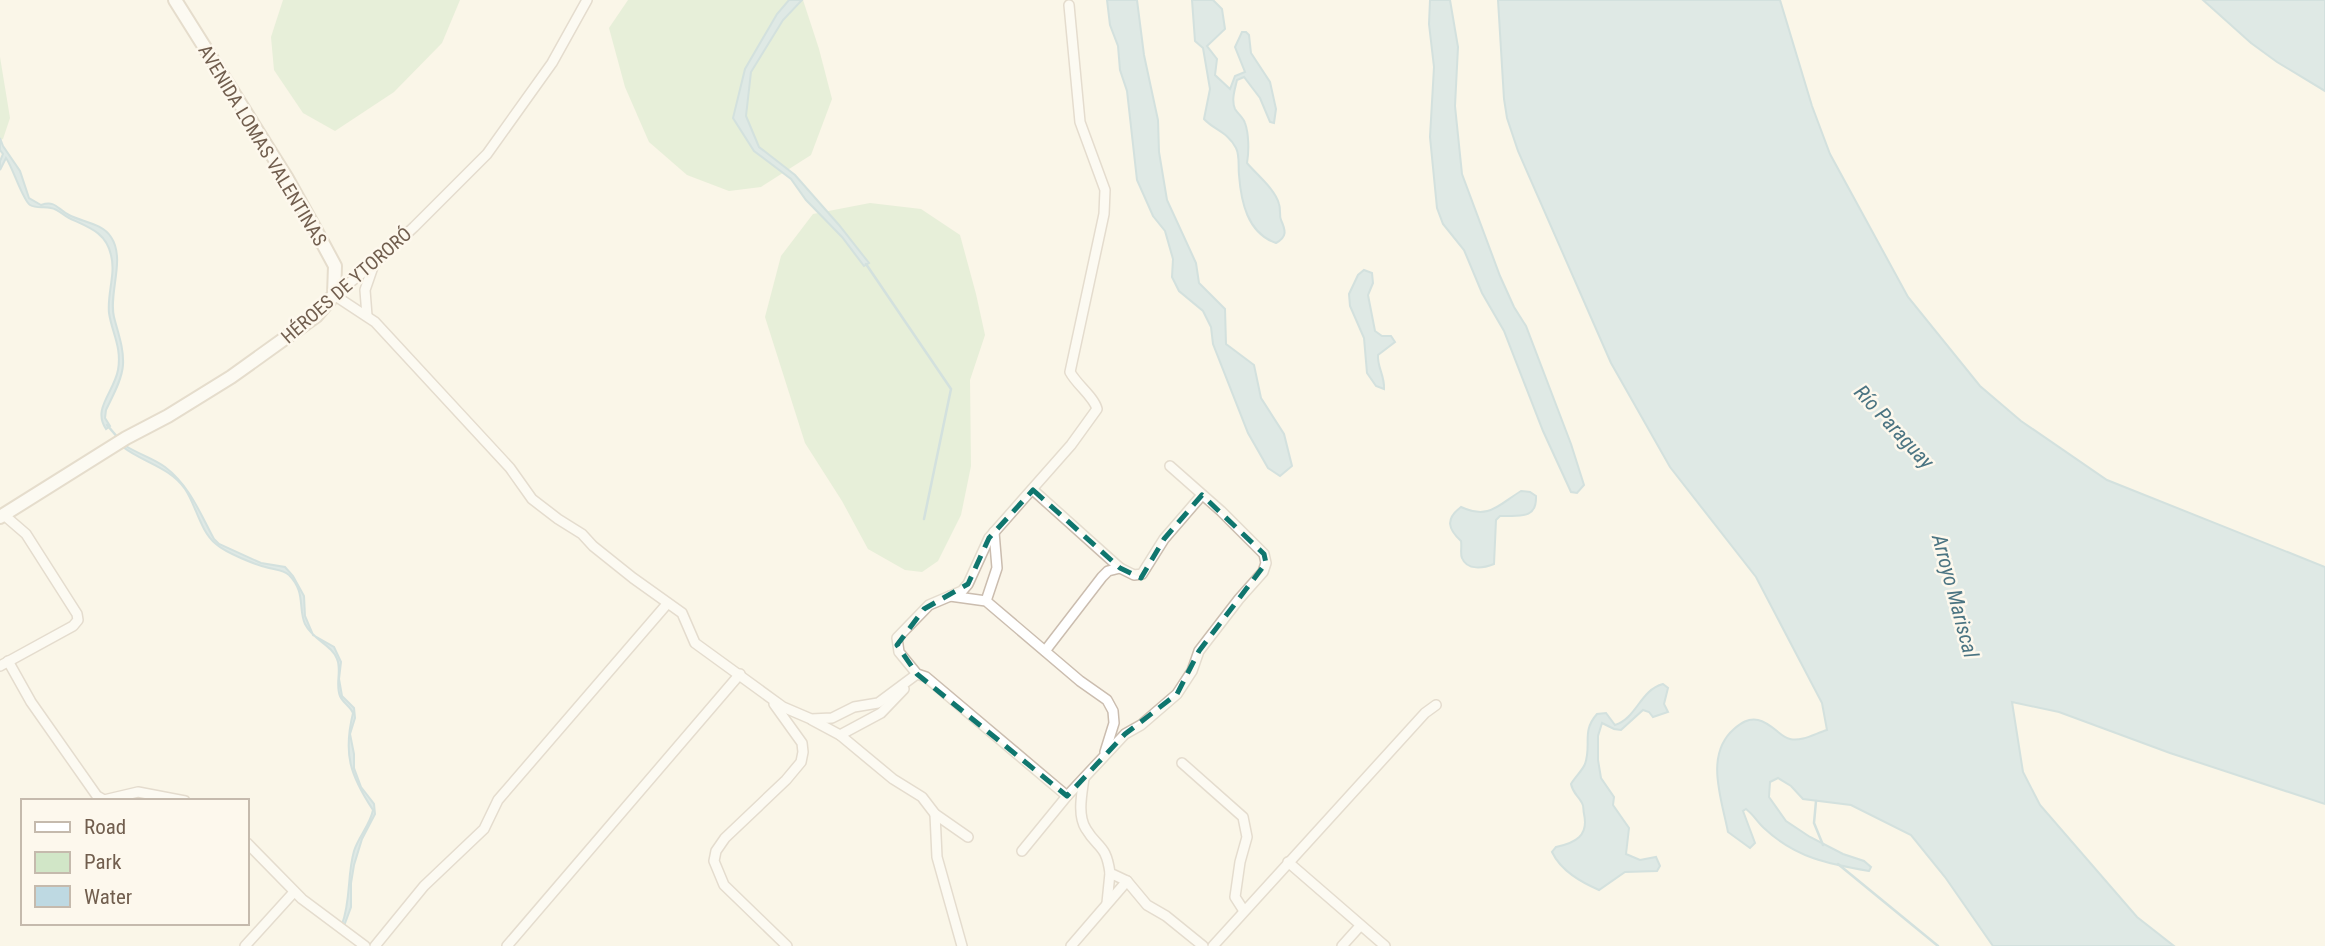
<svg xmlns="http://www.w3.org/2000/svg" width="2325" height="946" viewBox="0 0 2325 946" font-family="'Roboto Condensed',sans-serif">
<rect width="100%" height="100%" fill="#faf5e8"/>
<g fill="#d1e6c7">
<path d="M 283,0 L 460,0 L 442,43 L 394,92 L 335,131 L 303,113 L 274,70 L 271,37 Z"/>
<path d="M 628,0 L 803,0 L 819,49 L 832,99 L 811,155 L 761,187 L 729,191 L 687,175 L 649,142 L 625,87 L 609,28 Z"/>
<path d="M 0,57 L 10,118 L 3,139 L 0,140 Z"/>
<path d="M 870,203 L 921,209 L 960,235 L 976,294 L 985,335 L 970,380 L 971,466 L 961,515 L 938,561 L 922,572 L 905,570 L 868,549 L 842,501 L 805,443 L 765,317 L 781,256 L 813,214 Z"/>
</g>
<g fill="#bed9e2" stroke="#a5c7d2" stroke-width="2">
<path d="M 789,0 L 802,0 L 783,20 L 751,72 L 746,116 L 759,147 L 795,175 L 839,225 L 869,263 L 864,266 L 842,237 L 806,200 L 791,179 L 754,151 L 733,118 L 745,69 L 777,14 Z"/>
<path d="M 1107,0 L 1137,0 L 1144,55 L 1158,120 L 1159,152 L 1167,200 L 1196,263 L 1199,283 L 1225,309 L 1226,344 L 1254,365 L 1261,398 L 1284,434 L 1292,466 L 1280,476 L 1268,468 L 1248,433 L 1213,344 L 1211,327 L 1203,311 L 1179,291 L 1172,277 L 1173,259 L 1165,231 L 1153,216 L 1137,180 L 1127,91 L 1120,70 L 1118,46 L 1110,25 Z"/>
<path d="M 1192,0 L 1213,0 L 1222,9 L 1225,29 L 1207,46 L 1217,59 L 1215,75 L 1230,89 L 1235,76 L 1245,72 L 1235,47 L 1242,32 L 1246,32 L 1249,35 L 1251,53 L 1270,82 L 1276,109 L 1274,123 L 1270,122 L 1260,98 L 1244,77 L 1237,80 C 1235,89 1231,100 1235,109 C 1238,114 1243,117 1245,123 C 1249,134 1249,152 1247,163 C 1257,175 1275,189 1279,204 C 1281,209 1279,215 1281,220 C 1286,231 1287,237 1276,243 C 1247,233 1241,201 1239,175 C 1238,166 1240,156 1236,148 C 1228,132 1214,130 1204,119 L 1210,89 L 1203,48 L 1195,41 Z"/>
<path d="M 1430,0 L 1450,0 L 1458,47 L 1455,106 L 1462,174 L 1500,276 L 1514,307 L 1526,326 L 1571,444 L 1584,485 L 1577,493 L 1571,492 L 1543,431 L 1504,331 L 1482,293 L 1464,250 L 1443,224 L 1437,208 L 1430,137 L 1434,67 L 1429,24 Z"/>
<path d="M 1498,0 L 1780,0 L 1812,106 L 1830,154 L 1908,297 L 1980,386 L 2021,421 L 2107,480 L 2325,567 L 2325,804 L 2170,753 L 2059,712 L 2012,702 L 2023,772 L 2040,805 L 2137,917 L 2174,946 L 1993,946 L 1945,877 L 1911,835 L 1851,805 L 1803,799 L 1791,786 L 1778,778 L 1770,782 L 1769,797 L 1786,821 L 1810,837 L 1843,854 L 1864,861 L 1871,867 L 1869,871 C 1829,864 1796,858 1765,829 C 1758,823 1754,815 1746,809 L 1743,811 L 1755,843 L 1750,848 L 1728,832 C 1722,800 1704,755 1734,729 C 1741,723 1748,718 1758,720 C 1772,723 1780,737 1790,739 C 1802,742 1816,733 1827,730 L 1822,703 L 1756,577 L 1670,467 L 1611,363 L 1518,151 L 1507,118 L 1504,99 Z"/>
<path d="M 2203,0 L 2325,0 L 2325,91 L 2277,62 L 2251,43 Z"/>
<path d="M 0,138 L 3,146 L 20,171 L 29,198 L 41,205 C 56,200 57,209 69,215 C 82,222 102,223 111,237 C 126,259 108,294 114,317 C 118,333 124,348 123,365 C 122,380 112,397 106,410 L 105,418 L 110,426 L 106,429 C 92,409 114,392 118,370 C 122,347 112,333 109,313 C 107,293 116,274 111,255 C 106,232 88,227 69,218 C 63,215 58,209 51,208 C 44,206 37,209 30,205 C 23,201 13,168 6,158 L 0,170 L 0,161 L 3,154 L 0,150 Z"/>
<path d="M 1364,270 L 1372,273 L 1373,283 L 1368,295 L 1375,331 L 1382,336 L 1391,336 L 1395,342 L 1378,355 C 1377,367 1385,376 1384,389 L 1376,386 L 1367,373 L 1364,338 L 1350,306 L 1349,294 L 1358,275 Z"/>
<path d="M 126,446 C 138,454 153,458 165,467 C 189,485 200,513 214,539 L 219,544 L 261,563 L 285,567 L 293,576 L 304,596 L 305,616 L 313,635 L 334,647 L 341,662 L 339,679 L 342,696 L 354,708 L 355,718 L 350,734 L 354,754 L 354,768 L 361,787 L 374,804 L 375,814 L 362,839 L 354,865 L 351,883 L 351,907 L 344,926 L 342,924 C 351,901 347,875 354,851 C 359,836 370,825 373,810 C 350,775 343,754 353,713 C 350,706 343,703 340,696 C 335,684 342,670 337,659 C 332,645 313,640 305,624 C 298,609 306,592 289,575 C 283,570 276,570 269,568 C 256,565 226,553 216,544 C 200,531 196,505 185,489 C 170,467 142,462 123,447 Z"/>
<path d="M 1521,491 L 1530,492 L 1536,496 C 1537,521 1517,515 1500,516 L 1496,520 L 1494,564 C 1484,568 1467,571 1462,558 C 1460,554 1462,547 1461,541 C 1448,529 1445,519 1461,507 C 1489,520 1498,505 1521,491 Z"/>
<path d="M 1663,684 L 1668,688 L 1664,704 L 1668,712 L 1653,717 L 1649,712 L 1643,710 L 1621,730 L 1614,729 L 1602,723 L 1598,736 L 1598,760 L 1601,778 L 1614,797 L 1613,805 L 1629,828 L 1626,854 L 1640,860 L 1656,857 L 1660,866 L 1657,871 L 1625,872 L 1599,890 C 1581,882 1561,871 1552,852 L 1556,847 C 1575,843 1589,836 1584,814 C 1583,810 1584,806 1582,803 C 1578,795 1573,794 1571,784 C 1575,777 1582,771 1585,764 C 1592,744 1581,732 1597,714 L 1606,713 L 1615,725 C 1637,718 1640,690 1663,684 Z"/>
</g>
<g fill="none" stroke-linecap="round" stroke-linejoin="round">
<g stroke="#a5c7d2" stroke-width="2.5">
<path d="M 866,264 L 951,389 L 924,519"/>
<path d="M 107,425 L 119,439"/>
<path d="M 1816,801 L 1814,823 L 1823,845"/>
<path d="M 1838,864 L 1938,946"/>
</g>
<g stroke="#cbbdaf" stroke-width="12">
<g id="minor">
<path d="M 587,0 L 552,63 L 487,154 L 414,227 L 375,263 L 334,295 L 375,322 L 510,468 L 532,499 L 558,519 L 582,534 L 593,546 L 633,578 L 682,613 L 695,643 L 783,707 L 811,719 L 832,718 L 854,707 L 878,703 L 917,674"/>
<path d="M 367,316 L 365,290 L 374,264"/>
<path d="M 1033,490 L 1120,568 L 1134,575 L 1142,574 L 1164,539 L 1202,495"/>
<path d="M 950,596 L 986,601 L 1080,681 L 1107,700 L 1113,711 L 1114,723 L 1105,752"/>
<path d="M 986,601 L 997,568 L 994,532"/>
<path d="M 1045,651 L 1102,577 L 1108,571 L 1120,568"/>
<path d="M 8,661 L 31,702 L 97,796 L 104,800 L 138,792 L 185,801"/>
<path d="M 0,666 L 73,626 L 78,620 L 77,614 L 26,534 L 4,515"/>
<path d="M 774,704 L 802,743 L 803,752 L 801,762 L 786,780 L 725,838 L 716,851 L 714,861 L 724,885 L 787,946"/>
<path d="M 812,720 L 840,735 L 881,713 L 904,689"/>
<path d="M 840,735 L 893,779 L 922,797 L 935,814 L 968,837"/>
<path d="M 1182,763 L 1243,817 L 1247,837 L 1240,862 L 1235,897 L 1244,911"/>
<path d="M 1084,778 C 1082,793 1077,815 1086,829 C 1098,849 1106,844 1110,873 L 1127,881 L 1147,905 L 1166,916 L 1203,946"/>
<path d="M 1067,796 L 926,677 L 917,674 L 899,652 L 897,638 L 929,605 L 962,591 L 968,584 L 989,538 L 1071,445 L 1097,409 C 1094,397 1077,385 1070,372 L 1104,214 L 1105,190 L 1080,122 L 1069,5"/>
<path d="M 935,814 L 937,857 L 962,946"/>
<path d="M 247,843 L 302,899 L 365,946"/>
<path d="M 1022,851 L 1067,796 L 1125,734 L 1141,725 L 1177,694 L 1192,671 L 1199,651 L 1239,599 L 1263,572 L 1266,563 L 1264,554 L 1221,511 L 1170,466"/>
<path d="M 1288,862 L 1385,946"/>
<path d="M 1107,903 L 1110,873"/>
<path d="M 245,946 L 294,892"/>
<path d="M 375,946 L 424,886 L 484,829 L 498,800 L 667,604"/>
<path d="M 507,946 L 740,674"/>
<path d="M 1071,946 L 1127,881"/>
<path d="M 1213,946 L 1425,713 L 1436,705"/>
<path d="M 1342,946 L 1360,926"/>
</g>
</g>
<g stroke="#cdbeac" stroke-width="16">
<path id="secondary" d="M 0,517 L 126,438 L 168,416 L 231,377 L 316,316 L 334,295 L 335,266 L 314,227 L 286,177 L 175,0"/>
</g>
<use href="#minor" stroke="#fff" stroke-width="9"/>
<use href="#secondary" stroke="#fff" stroke-width="12"/>
</g>
<path d="M0 0H2325V946H0ZM 1033,490 L 1120,568 L 1141,578 L 1164,539 L 1202,495 L 1264,554 L 1266,563 L 1199,651 L 1177,694 L 1125,734 L 1067,796 L 917,674 L 897,645 L 924,609 L 968,584 L 989,538 Z" fill="#faf5e8" fill-opacity=".55" fill-rule="evenodd"/>
<path fill="none" stroke="#0f766e" stroke-width="5" stroke-dasharray="14 9" stroke-linejoin="round" d="M 1033,490 L 1120,568 L 1141,578 L 1164,539 L 1202,495 L 1264,554 L 1266,563 L 1199,651 L 1177,694 L 1125,734 L 1067,796 L 917,674 L 897,645 L 924,609 L 968,584 L 989,538 Z"/>
<g text-anchor="middle" stroke-width="5" stroke-linejoin="round" paint-order="stroke">
<g font-size="19" fill="#715e4e" stroke="#fdf8ed">
<text transform="translate(263 145) rotate(59)" y="7">AVENIDA LOMAS VALENTINAS</text>
<text transform="translate(346 285) rotate(-41)" y="7">HÉROES DE YTORORÓ</text>
</g>
<g font-size="21" font-style="italic" fill="#4b7482" stroke="#fdf8ed">
<text transform="translate(1894 427) rotate(47)" y="7">Río Paraguay</text>
<text transform="translate(1955 596) rotate(75)" y="7">Arroyo Mariscal</text>
</g>
</g>
<rect x="21" y="799" width="228" height="126" fill="#fdf8ed" stroke="#c5baad" stroke-width="2"/>
<rect x="35" y="822" width="35" height="10" fill="#ffffff" stroke="#c5baad" stroke-width="2"/>
<text x="84" y="834" font-size="21" fill="#715e4e">Road</text>
<rect x="35" y="852" width="35" height="21" fill="#d1e6c7" stroke="#c5baad" stroke-width="2"/>
<text x="84" y="869" font-size="21" fill="#715e4e">Park</text>
<rect x="35" y="886" width="35" height="21" fill="#bed9e2" stroke="#c5baad" stroke-width="2"/>
<text x="84" y="904" font-size="21" fill="#715e4e">Water</text>
</svg>
